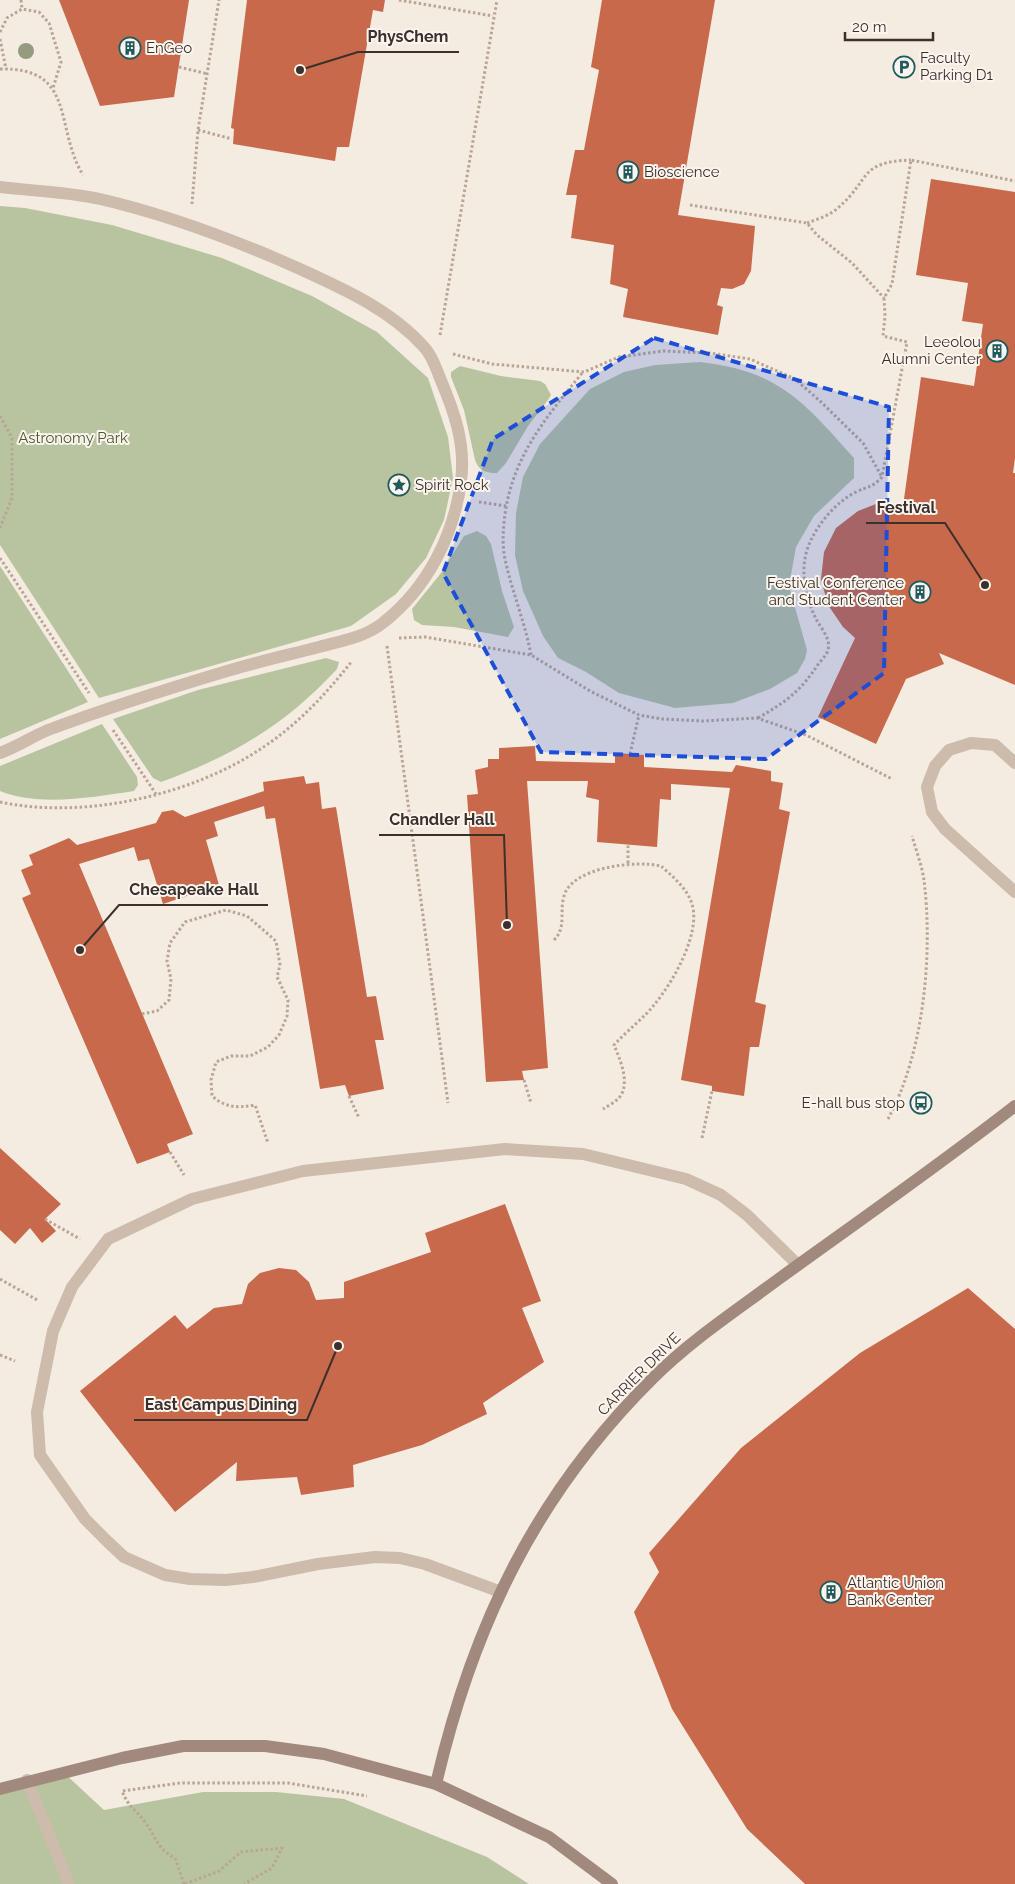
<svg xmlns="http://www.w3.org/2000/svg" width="1015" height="1884" viewBox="0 0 1015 1884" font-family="Raleway,sans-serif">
<rect width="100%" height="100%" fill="#f4ebe1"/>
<g fill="#b8c4a0">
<path d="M 0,206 L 25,208 L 112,225 L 222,258 L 312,296 L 377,332 L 428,378 L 448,437 L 453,478 L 444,520 L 426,558 L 396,594 L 351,626 L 99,698 L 0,545 Z"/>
<path d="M 700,362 C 779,371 803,401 854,458 L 854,478 L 814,516 L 796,547 L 789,586 L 807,650 L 805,659 L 797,673 L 770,689 L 733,703 L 675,708 L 619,693 L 586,672 L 558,658 L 543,636 L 523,591 L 515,555 L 516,513 L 523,477 L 540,444 L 590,389 L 624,372 L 655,365 Z"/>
<path d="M 460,366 L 501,376 L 540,381 L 545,384 L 551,395 L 548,400 L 528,426 L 506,463 L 497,473 C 486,473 479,471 475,460 L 464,410 L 451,377 L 451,372 Z"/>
<path d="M 477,531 L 486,536 L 491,544 L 502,591 L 514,627 L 508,637 L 454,627 L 422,625 L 414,620 L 412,609 L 441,573 L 464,536 Z"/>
<path d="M 0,566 L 88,702 L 0,739 Z"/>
<path d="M 326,658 L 339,662 L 337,669 C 284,726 234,755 161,782 L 153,778 L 113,719 L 198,690 Z"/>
<path d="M 102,724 L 137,777 L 138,785 L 134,791 C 94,797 39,807 0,791 L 0,766 Z"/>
<path d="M 63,1772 L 104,1810 L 203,1792 L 276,1792 L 344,1799 L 487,1857 L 529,1884 L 0,1884 L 0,1790 Z"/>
</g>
<g fill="#c8694b">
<path d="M 59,0 L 189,0 L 174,97 L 100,106 Z"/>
<path d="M 247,0 L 385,0 L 383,12 L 373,10 L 349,147 L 337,147 L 335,161 L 233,144 L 234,129 L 231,128 Z"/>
<path d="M 602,0 L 715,0 L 678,215 L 755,226 L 751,271 L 744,284 L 732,289 L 721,288 L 717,305 L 723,307 L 718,335 L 623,317 L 628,289 L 610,284 L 614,245 L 571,238 L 577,195 L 566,195 L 575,150 L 584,150 L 599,70 L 591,67 Z"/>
<path d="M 931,179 L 1015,192 L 1015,458 L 1013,473 L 1015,473 L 1015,685 L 939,653 L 944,664 L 906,679 L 876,744 L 818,717 L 855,638 L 843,627 L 828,605 L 821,579 L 824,552 L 836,528 L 858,511 L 881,502 L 903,506 L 921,377 L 974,386 L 983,324 L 962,321 L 968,283 L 916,275 Z"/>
<path d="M 535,746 L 536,761 L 615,763 L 615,753 L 644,755 L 644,767 L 732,772 L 736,765 L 771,771 L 771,781 L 783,783 L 779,809 L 790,812 L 755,1002 L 766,1005 L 759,1047 L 750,1047 L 744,1096 L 712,1091 L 712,1086 L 681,1080 L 730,788 L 671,784 L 671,800 L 660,799 L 657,847 L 597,842 L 599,800 L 586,797 L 588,781 L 527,781 L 548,1068 L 522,1071 L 524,1080 L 486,1082 L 467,795 L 478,794 L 475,770 L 488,767 L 488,759 L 499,759 L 499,748 Z"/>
<path d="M 304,776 L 306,784 L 319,782 L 322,809 L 336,807 L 367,997 L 376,996 L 384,1040 L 375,1040 L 384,1089 L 349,1096 L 345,1085 L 320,1089 L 275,818 L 266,819 L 264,806 L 214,822 L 218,836 L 206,840 L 219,885 L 163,904 L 149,859 L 138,861 L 134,847 L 79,864 L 193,1134 L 167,1144 L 170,1152 L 137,1164 L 22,898 L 31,894 L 21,870 L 33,865 L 29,855 L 69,838 L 77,845 L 156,823 L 162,812 L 173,810 L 185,817 L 264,791 L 263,782 Z"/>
<path d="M 0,1148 L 61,1204 L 45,1219 L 56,1231 L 42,1243 L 30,1228 L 15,1244 L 0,1230 Z"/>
<path d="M 505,1204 L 541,1301 L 522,1308 L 544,1362 L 483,1403 L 487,1414 L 422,1445 L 353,1465 L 354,1487 L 301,1495 L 297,1477 L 236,1481 L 237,1462 L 175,1512 L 80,1391 L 175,1315 L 187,1329 L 214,1308 L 242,1304 L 248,1284 L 260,1273 L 279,1268 L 296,1270 L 309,1282 L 316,1300 L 344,1298 L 344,1282 L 431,1252 L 425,1233 Z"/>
<path d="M 968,1288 L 1015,1329 L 1015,1884 L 805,1884 L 747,1829 L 672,1709 L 634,1612 L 659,1572 L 649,1553 L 741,1448 L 860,1353 Z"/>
</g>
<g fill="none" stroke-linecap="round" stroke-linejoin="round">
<g stroke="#b9a596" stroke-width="3" stroke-dasharray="2.5 2.5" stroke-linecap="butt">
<path d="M 21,0 L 22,9"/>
<path d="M 399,0 L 493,16"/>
<path d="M 0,32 L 7,18 L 22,9 L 39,12 L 49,23 L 61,62 L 53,88"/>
<path d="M 0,39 L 6,69"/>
<path d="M 179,67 L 208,74"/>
<path d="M 0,69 C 77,67 54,128 83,175"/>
<path d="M 198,130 L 232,139"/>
<path d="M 192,204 L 198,130 L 219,0"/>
<path d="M 690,205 L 807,223 L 817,235 L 852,263 L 884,298"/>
<path d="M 807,223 C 818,219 831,215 839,207 C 871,179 858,162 911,160"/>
<path d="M 440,335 L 497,0"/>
<path d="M 453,354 L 492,364 L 584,372 L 619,357 L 663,351 L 710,353 L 750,359 L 795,379 L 820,401 L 863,443 L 882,477"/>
<path d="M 0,416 L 12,438 L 12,498 L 0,528"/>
<path d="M 479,502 L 506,506"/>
<path d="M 0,558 L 89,693"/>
<path d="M 399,638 L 425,637 L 531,655 L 590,691 L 639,715 L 662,719 L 703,721 L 757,718 L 806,735 L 892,779"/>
<path d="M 387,646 L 448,1103"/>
<path d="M 531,655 C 525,622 512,592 505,559 C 502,544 503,529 505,514 C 513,456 547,416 583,372"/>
<path d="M 758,718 C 787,701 800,692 819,663 C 822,660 827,654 828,650 C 831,639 821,628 816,619 C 804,594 798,564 812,538 C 821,520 838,501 856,492 C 868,486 872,488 882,477 L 907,342 L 883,336 L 885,316 L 884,298 L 892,284 L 911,160 L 1015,181"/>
<path d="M 113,730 L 156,794"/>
<path d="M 630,754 L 639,715"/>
<path d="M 0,802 C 85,820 194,795 265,746 C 299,723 327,693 352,661"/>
<path d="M 628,863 L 628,845"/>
<path d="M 554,940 C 567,927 559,912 564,896 C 572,867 636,860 661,866 C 672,876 687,888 692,904 C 702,936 667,994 644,1016 C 634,1026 623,1035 614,1045 C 620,1059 631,1084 619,1098 C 615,1102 608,1106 603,1109"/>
<path d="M 142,1014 L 157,1011 L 169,1000 L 171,979 L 167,961 L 170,943 L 185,922 L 226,910 L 247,916 L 276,941 L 280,965 L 277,977 L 288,1000 L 287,1016 L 279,1035 L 268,1047 L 250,1056 L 231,1056 L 216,1062 L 211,1080 L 212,1096 C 226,1108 237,1108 255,1105 L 268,1143"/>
<path d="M 524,1080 L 531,1103"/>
<path d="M 349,1096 L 359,1118"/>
<path d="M 888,1119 C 924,1053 933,954 924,880 C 922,866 916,850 912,836"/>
<path d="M 702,1138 L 712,1091"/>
<path d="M 170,1152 L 184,1175"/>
<path d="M 45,1219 L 80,1239"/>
<path d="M 0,1279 L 39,1301"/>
<path d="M 0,1355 L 15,1361"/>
<path d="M 184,1884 L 175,1858 C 156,1848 157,1838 145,1822 C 135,1808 130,1810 122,1791 L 180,1783 L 288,1783 L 367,1796"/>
<path d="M 185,1884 L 219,1871 L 241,1852 L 282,1848 L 272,1868 L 244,1884"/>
</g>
<g stroke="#cdbbac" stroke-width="12">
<path d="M 0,187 C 33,191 68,192 100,199 C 169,215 235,240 300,269 C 344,289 391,310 424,347 C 432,355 436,368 440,378 C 454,411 466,444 461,481 C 454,535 428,587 384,622 C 366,637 341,641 319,647 C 288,655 257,662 227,671 C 167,689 107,708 48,730 C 31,737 17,747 0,753"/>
<path d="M 1015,763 L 995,745 L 971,743 L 949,750 L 935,766 L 927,787 L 932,812 L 945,829 L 1015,892"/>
<path d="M 501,1592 L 425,1564 L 400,1558 L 375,1557 L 318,1564 L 253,1577 L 226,1580 L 190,1579 L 165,1575 L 124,1557 L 108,1542 L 85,1519 L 40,1455 L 37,1412 L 53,1331 L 72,1287 L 108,1239 L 192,1199 L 303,1171 L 505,1149 L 583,1154 L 686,1179 L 721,1195 L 747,1215 L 798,1265"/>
<path d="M 27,1780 L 69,1884"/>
</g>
<g stroke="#a18a7d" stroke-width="12">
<path d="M 436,1784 C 473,1625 536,1494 653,1378 C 691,1340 737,1310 780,1278 C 859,1221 938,1166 1015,1106"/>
<path d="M 0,1789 L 122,1758 L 183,1746 L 265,1746 L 324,1754 L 436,1784 L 549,1837 L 612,1884"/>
</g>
</g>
<circle fill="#969b7f" cx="26" cy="51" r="8"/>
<path fill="#1d4ed8" fill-opacity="0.2" stroke="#1d4ed8" stroke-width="4" stroke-dasharray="10 6" stroke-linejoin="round" d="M 654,338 L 889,407 L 884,673 L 766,759 L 541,752 L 443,573 L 493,439 Z"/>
<defs>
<g id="building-ring" transform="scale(1.125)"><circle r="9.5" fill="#fbf5ee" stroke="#1f5a5e" stroke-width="1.5"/><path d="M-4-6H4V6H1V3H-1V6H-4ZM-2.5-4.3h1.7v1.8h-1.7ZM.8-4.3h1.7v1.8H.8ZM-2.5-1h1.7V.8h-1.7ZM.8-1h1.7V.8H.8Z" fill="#1f5a5e"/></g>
<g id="parking-ring" transform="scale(1.125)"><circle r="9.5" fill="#fbf5ee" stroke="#1f5a5e" stroke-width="1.5"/><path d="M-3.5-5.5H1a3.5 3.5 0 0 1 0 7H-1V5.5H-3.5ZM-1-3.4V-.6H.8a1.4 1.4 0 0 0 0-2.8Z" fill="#1f5a5e"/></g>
<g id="sight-ring" transform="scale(1.125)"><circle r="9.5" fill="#fbf5ee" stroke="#1f5a5e" stroke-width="1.5"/><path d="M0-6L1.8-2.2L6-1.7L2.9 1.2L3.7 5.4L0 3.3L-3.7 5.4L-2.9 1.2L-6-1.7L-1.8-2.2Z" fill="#1f5a5e"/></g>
<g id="bus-ring" transform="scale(1.125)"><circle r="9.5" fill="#fbf5ee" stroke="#1f5a5e" stroke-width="1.5"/><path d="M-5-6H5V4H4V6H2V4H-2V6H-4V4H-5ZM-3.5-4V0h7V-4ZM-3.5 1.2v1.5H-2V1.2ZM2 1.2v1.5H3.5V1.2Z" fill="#1f5a5e"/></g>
</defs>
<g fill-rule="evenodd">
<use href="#building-ring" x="130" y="48"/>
<use href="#parking-ring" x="904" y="67"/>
<use href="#building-ring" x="628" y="172"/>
<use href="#building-ring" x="997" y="351"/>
<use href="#sight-ring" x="399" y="485"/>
<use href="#building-ring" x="920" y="592"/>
<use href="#bus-ring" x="921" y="1103"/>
<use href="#building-ring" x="831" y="1592"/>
</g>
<g text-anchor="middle" stroke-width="4" stroke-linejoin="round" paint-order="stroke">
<g font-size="15" fill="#3b302b" stroke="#fbf5ee" text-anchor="start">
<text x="146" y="53">EnGeo</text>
<text x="920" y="63">Faculty<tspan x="920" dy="17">Parking D1</tspan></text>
<text x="644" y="177">Bioscience</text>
<text x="981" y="347" text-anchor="end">Leeolou<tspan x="981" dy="17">Alumni Center</tspan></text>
<text x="415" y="490">Spirit Rock</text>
<text x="904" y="588" text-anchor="end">Festival Conference<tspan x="904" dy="17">and Student Center</tspan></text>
<text x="905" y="1108" text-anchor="end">E-hall bus stop</text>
<text x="847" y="1588">Atlantic Union<tspan x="847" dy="17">Bank Center</tspan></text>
</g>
<g font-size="15" fill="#4a5a2e" stroke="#fbf5ee">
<text x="73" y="443">Astronomy Park</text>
</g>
<g font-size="15" fill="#3b302b" stroke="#fbf5ee">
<text transform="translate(639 1374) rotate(-45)" y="5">CARRIER DRIVE</text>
</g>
</g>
<path fill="none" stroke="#3b302b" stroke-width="2" d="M300 70L358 52H459M985 585L945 523H866M507 925L504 835H379M80 950L119 905H268M338 1346L307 1420H134"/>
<g fill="#3b302b" stroke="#fbf5ee" stroke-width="2">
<circle cx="300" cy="70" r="5"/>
<circle cx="985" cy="585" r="5"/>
<circle cx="507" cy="925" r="5"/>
<circle cx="80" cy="950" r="5"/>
<circle cx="338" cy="1346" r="5"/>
</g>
<g font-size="16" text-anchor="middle" font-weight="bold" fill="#3b302b" stroke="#fbf5ee" stroke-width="4" stroke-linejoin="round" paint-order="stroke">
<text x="408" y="42">PhysChem</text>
<text x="906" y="513">Festival</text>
<text x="442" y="825">Chandler Hall</text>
<text x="194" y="895">Chesapeake Hall</text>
<text x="221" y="1410">East Campus Dining</text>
</g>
<path d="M845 32v8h88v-8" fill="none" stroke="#3b302b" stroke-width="2.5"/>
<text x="852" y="32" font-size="15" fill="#3b302b" stroke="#fbf5ee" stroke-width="4" paint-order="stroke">20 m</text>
</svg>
